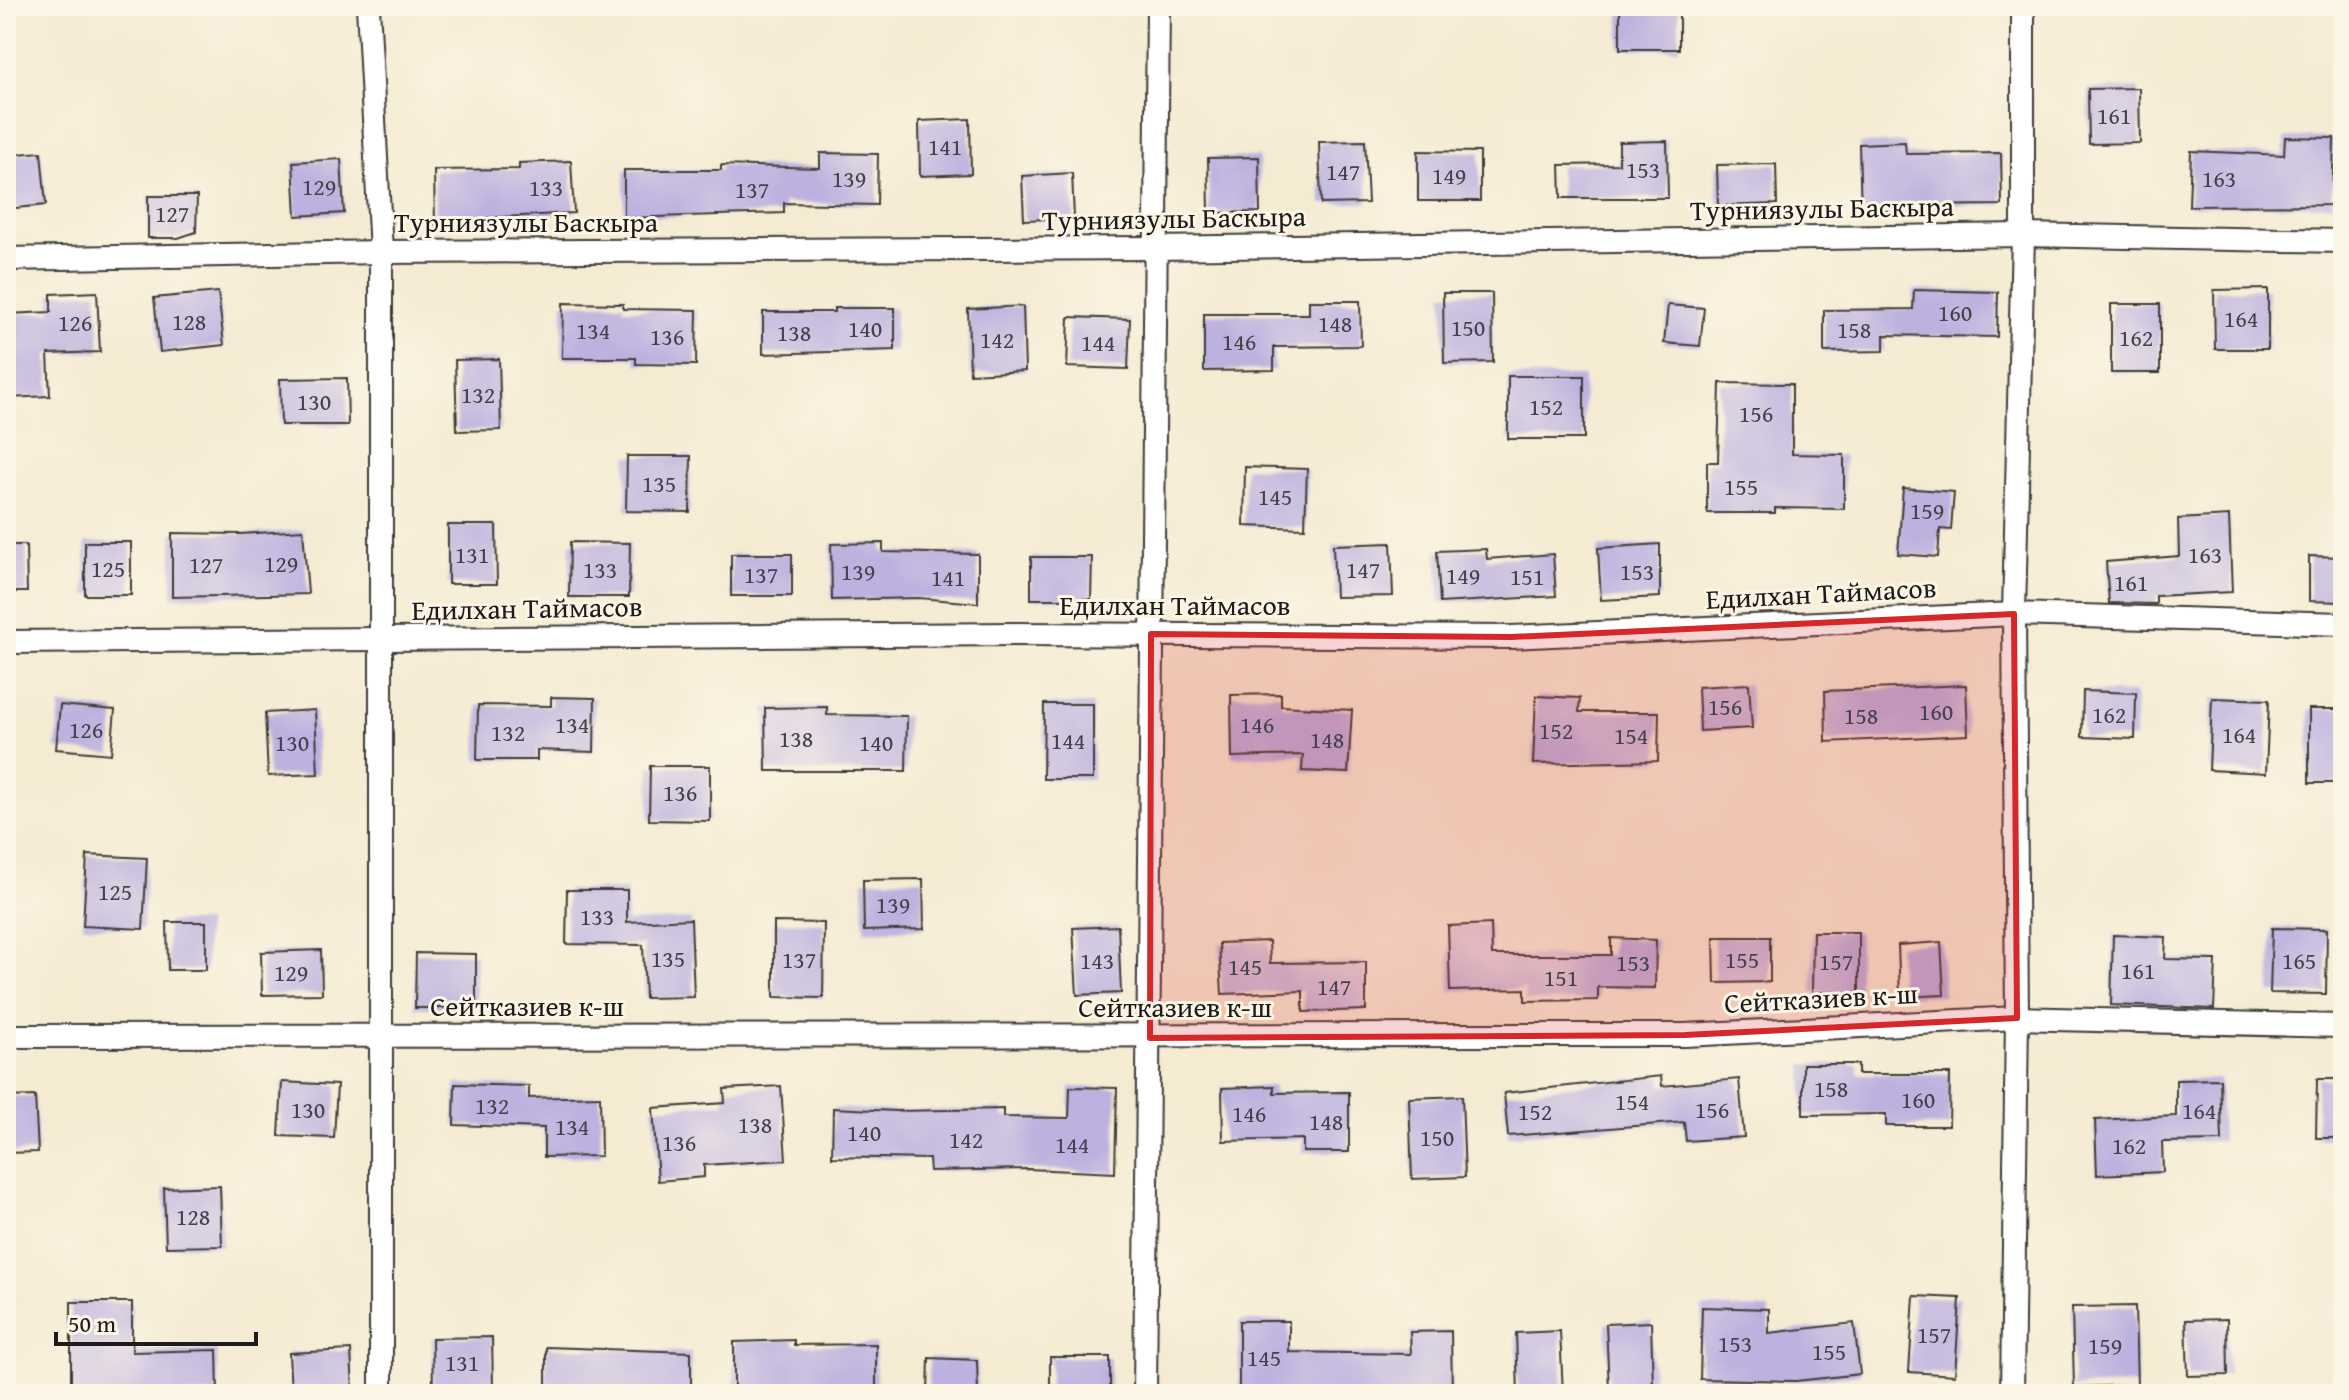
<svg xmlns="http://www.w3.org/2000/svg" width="2349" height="1400" viewBox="0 0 2349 1400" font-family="'Gentium Book Plus',serif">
<rect width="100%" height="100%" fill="#fcf5e5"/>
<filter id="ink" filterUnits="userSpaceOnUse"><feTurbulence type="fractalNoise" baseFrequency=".0125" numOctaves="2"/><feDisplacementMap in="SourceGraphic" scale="16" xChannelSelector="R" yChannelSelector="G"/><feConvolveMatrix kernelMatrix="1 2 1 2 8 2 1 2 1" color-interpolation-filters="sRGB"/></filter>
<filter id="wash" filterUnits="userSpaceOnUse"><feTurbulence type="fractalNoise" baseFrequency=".006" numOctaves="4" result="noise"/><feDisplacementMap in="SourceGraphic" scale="32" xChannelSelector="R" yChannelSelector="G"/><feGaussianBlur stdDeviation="1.8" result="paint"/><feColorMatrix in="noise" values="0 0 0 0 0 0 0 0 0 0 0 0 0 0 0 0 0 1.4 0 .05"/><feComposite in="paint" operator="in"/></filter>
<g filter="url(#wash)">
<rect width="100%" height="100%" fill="#f5ebd3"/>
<g id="blocks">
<g fill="#bdb2df">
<rect x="1620" y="6" width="59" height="43"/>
<path d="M 2139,88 L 2140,143 L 2089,144 L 2088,89 Z"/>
<path d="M 970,119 L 971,174 L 920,176 L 919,121 Z"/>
<path d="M 2285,137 L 2334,138 L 2332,205 L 2189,206 L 2191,151 L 2284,155 Z"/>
<path d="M 1365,141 L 1368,203 L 1321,204 L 1319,142 Z"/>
<path d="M 1667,141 L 1668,198 L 1561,198 L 1560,165 L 1619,164 L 1619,142 Z"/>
<path d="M 1905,142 L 1906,154 L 2001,153 L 2002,205 L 1908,206 L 1908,210 L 1861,212 L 1859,144 Z"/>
<path d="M 1418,151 L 1480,152 L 1480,201 L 1418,201 Z"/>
<path d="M 41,152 L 46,205 L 6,209 L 6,155 Z"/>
<path d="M 820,153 L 878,154 L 877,205 L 784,203 L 784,213 L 624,218 L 624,170 L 721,170 L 721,165 L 820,168 Z"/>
<path d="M 1259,157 L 1260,212 L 1209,213 L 1208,158 Z"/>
<path d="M 341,159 L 344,213 L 296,216 L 293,162 Z"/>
<path d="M 571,161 L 574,213 L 486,218 L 486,224 L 435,225 L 434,170 L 519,169 L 519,163 Z"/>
<path d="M 1776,164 L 1777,204 L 1718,206 L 1717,165 Z"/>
<path d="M 1072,173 L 1074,218 L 1024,220 L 1022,176 Z"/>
<path d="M 148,196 L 197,196 L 196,232 L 178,238 L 148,238 Z"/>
<path d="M 2268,289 L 2268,349 L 2215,349 L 2214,290 Z"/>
<path d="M 1914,290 L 1998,292 L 1997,337 L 1884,335 L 1884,351 L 1824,352 L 1824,310 L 1913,309 Z"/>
<path d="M 97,292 L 100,352 L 48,354 L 50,396 L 7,398 L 6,314 L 51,312 L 51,294 Z"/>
<path d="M 218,292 L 224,345 L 160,352 L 154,298 Z"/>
<path d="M 1443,293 L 1492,293 L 1493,362 L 1444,363 Z"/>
<path d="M 1309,301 L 1360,301 L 1361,346 L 1274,347 L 1274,370 L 1204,371 L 1204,314 L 1309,314 Z"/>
<path d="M 563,303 L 623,304 L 623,309 L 697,310 L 696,365 L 636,364 L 636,358 L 562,358 Z"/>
<rect x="2111" y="304" width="49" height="69"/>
<path d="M 1668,305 L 1704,308 L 1700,346 L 1664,343 Z"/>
<path d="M 1023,306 L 1025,371 L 970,374 L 968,309 Z"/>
<path d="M 834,308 L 895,308 L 895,350 L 763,354 L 763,312 L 834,312 Z"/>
<path d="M 1069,317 L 1130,319 L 1128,369 L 1067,367 Z"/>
<path d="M 499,359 L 501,430 L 457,431 L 455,360 Z"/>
<rect x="1508" y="376" width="76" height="63"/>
<path d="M 347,378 L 348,425 L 281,425 L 280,379 Z"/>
<path d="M 1720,383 L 1792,384 L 1792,454 L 1844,455 L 1844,509 L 1775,508 L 1775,513 L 1707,513 L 1707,462 L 1718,462 Z"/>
<path d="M 627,456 L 691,456 L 690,512 L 626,511 Z"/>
<path d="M 1245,467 L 1307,469 L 1305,528 L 1244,526 Z"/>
<path d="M 1903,488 L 1954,492 L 1951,530 L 1940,529 L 1938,557 L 1898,554 Z"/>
<path d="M 2229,516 L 2232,592 L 2156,596 L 2156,604 L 2109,603 L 2106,562 L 2179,556 L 2178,519 Z"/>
<path d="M 448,525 L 496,525 L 497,584 L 448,584 Z"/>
<path d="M 303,530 L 308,594 L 172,597 L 172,533 L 240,534 Z"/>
<rect x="85" y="542" width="46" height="53"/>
<path d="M 570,542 L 630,543 L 629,597 L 569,597 Z"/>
<path d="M 883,543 L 883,552 L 978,554 L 978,603 L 918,598 L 832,600 L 831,544 Z"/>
<path d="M 1391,543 L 1393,596 L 1335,597 L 1333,545 Z"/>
<path d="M 1660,544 L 1660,597 L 1601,600 L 1598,548 Z"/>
<path d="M 6,545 L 26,545 L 27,592 L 6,592 Z"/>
<path d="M 1486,549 L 1487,559 L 1553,554 L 1556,596 L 1440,603 L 1437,551 Z"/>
<rect x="731" y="554" width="61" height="42"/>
<path d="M 2309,556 L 2343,557 L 2343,602 L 2309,601 Z"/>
<path d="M 1031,557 L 1092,557 L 1091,599 L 1031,599 Z"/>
<path d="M 1749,684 L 1752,728 L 1700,731 L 1698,687 Z"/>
<path d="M 1966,685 L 1968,735 L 1826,742 L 1825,691 Z"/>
<path d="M 2083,691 L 2136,693 L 2135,739 L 2082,737 Z"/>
<path d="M 1281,694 L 1281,706 L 1352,710 L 1348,773 L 1302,771 L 1303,755 L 1232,757 L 1231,695 Z"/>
<path d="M 1536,696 L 1580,698 L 1579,712 L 1659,712 L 1658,761 L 1533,764 Z"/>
<path d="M 551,697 L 595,698 L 594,752 L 537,750 L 537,760 L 477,760 L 478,705 L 551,706 Z"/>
<path d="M 2212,698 L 2269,700 L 2266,773 L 2209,770 Z"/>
<path d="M 1044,704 L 1093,704 L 1093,779 L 1043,779 Z"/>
<path d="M 60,705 L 115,710 L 111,754 L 56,749 Z"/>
<path d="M 827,707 L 827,715 L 907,716 L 906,771 L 766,771 L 765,708 Z"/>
<rect x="2309" y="709" width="34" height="74"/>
<path d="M 315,710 L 318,774 L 268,776 L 265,713 Z"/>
<path d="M 650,766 L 710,766 L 710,821 L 649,820 Z"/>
<path d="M 87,855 L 147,858 L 143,929 L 83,926 Z"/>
<path d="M 923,879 L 924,929 L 864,931 L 863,880 Z"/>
<path d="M 567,890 L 627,890 L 627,922 L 691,919 L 694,997 L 645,998 L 643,945 L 566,944 Z"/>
<path d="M 167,922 L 206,922 L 206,970 L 168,970 Z"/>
<path d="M 774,922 L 824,923 L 823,998 L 774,997 Z"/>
<path d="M 1491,924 L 1492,955 L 1611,955 L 1611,938 L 1656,940 L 1655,988 L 1598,987 L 1598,1000 L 1525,1001 L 1525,989 L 1450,991 L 1448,926 Z"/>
<path d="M 1118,926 L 1121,993 L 1077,995 L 1073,928 Z"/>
<path d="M 2272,928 L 2327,929 L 2326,994 L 2270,993 Z"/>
<path d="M 1813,932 L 1859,932 L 1859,993 L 1812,992 Z"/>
<path d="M 2113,935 L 2166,937 L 2165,959 L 2216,960 L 2214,1009 L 2111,1005 Z"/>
<path d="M 1714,937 L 1770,937 L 1770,982 L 1715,983 Z"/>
<path d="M 1269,941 L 1270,963 L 1366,962 L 1366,1010 L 1303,1012 L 1303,991 L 1222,994 L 1219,943 Z"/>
<path d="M 1941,942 L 1944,995 L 1900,997 L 1898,945 Z"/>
<path d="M 321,950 L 322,994 L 262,995 L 261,952 Z"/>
<path d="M 416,953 L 476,954 L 476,1008 L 415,1008 Z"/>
<path d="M 1803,1064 L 1858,1064 L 1858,1074 L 1950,1074 L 1949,1126 L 1886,1126 L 1886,1114 L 1803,1115 Z"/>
<path d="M 1661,1076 L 1662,1086 L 1739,1079 L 1744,1137 L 1686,1141 L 1684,1122 L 1508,1136 L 1504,1093 Z"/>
<path d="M 2220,1079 L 2222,1141 L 2162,1142 L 2163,1172 L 2097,1175 L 2095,1120 L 2176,1116 L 2176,1080 Z"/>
<path d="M 2317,1079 L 2343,1079 L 2343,1138 L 2316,1138 Z"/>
<path d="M 282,1082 L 337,1085 L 334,1138 L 279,1136 Z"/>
<path d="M 455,1084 L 529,1086 L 529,1098 L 600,1096 L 601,1156 L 544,1157 L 544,1128 L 454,1125 Z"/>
<path d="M 781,1086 L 786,1160 L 704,1165 L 704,1177 L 658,1181 L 653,1108 L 725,1103 L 724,1089 Z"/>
<path d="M 1274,1086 L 1274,1093 L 1349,1092 L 1349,1152 L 1303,1152 L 1303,1139 L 1223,1141 L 1222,1088 Z"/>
<path d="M 1070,1087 L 1117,1088 L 1115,1173 L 1028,1169 L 930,1171 L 929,1159 L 832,1157 L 833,1108 L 896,1111 L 1003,1109 L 1003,1117 L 1069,1118 Z"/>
<path d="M 35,1096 L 38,1152 L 6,1153 L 6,1097 Z"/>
<path d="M 1462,1096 L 1465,1177 L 1412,1179 L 1409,1098 Z"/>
<path d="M 220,1186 L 222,1246 L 166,1247 L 164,1188 Z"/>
<path d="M 1914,1296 L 1960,1298 L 1955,1375 L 1909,1372 Z"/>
<path d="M 71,1302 L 132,1302 L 132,1352 L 217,1350 L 218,1394 L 71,1394 Z"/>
<path d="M 2135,1306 L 2137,1385 L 2074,1387 L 2072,1307 Z"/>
<path d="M 1702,1307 L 1769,1309 L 1769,1333 L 1854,1323 L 1860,1374 L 1796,1381 L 1700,1379 Z"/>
<path d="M 2227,1319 L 2228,1375 L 2188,1376 L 2186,1320 Z"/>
<path d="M 1239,1321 L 1289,1321 L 1289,1352 L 1411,1354 L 1410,1332 L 1451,1331 L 1452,1394 L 1239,1394 Z"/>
<path d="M 1651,1322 L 1653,1387 L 1609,1389 L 1606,1324 Z"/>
<path d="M 1560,1331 L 1563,1394 L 1518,1394 L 1516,1333 Z"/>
<path d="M 492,1337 L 493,1388 L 433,1389 L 432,1338 Z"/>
<path d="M 794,1340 L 794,1345 L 876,1344 L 876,1394 L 826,1394 L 826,1391 L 734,1392 L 734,1342 Z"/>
<path d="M 546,1347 L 691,1352 L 691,1394 L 546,1394 Z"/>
<path d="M 351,1350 L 353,1394 L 291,1394 L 289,1353 Z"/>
<rect x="1050" y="1357" width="60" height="37"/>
<path d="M 929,1358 L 977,1360 L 978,1394 L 928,1394 Z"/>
</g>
</g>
</g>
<g filter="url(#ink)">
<use href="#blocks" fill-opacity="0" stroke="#3d3b37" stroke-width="2"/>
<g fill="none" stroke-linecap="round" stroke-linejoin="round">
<g stroke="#3d3b37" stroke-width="26">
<g id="street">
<path d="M 368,6 L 381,252 L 381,1394"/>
<path d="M 6,259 L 381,252 L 1156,248 L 2023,235 L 2343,241"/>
<path d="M 6,642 L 1016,634 L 1511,637 L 2014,614 L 2343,624"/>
<path d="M 6,1036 L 1685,1035 L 2017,1018 L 2343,1026"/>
<path d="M 1145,1394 L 1158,6"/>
<path d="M 2012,1394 L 2017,1018 L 2014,614 L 2023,235 L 2023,6"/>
</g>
</g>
<use href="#street" stroke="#fff" stroke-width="22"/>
</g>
</g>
<path fill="#d62828" fill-opacity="0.2" stroke="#d62828" stroke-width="6" stroke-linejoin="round" d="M 2014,614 L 2017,1018 L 1685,1035 L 1150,1038 L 1151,634 L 1511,637 Z"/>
<g text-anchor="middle" stroke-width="6" stroke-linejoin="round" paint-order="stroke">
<g font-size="24" fill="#44424d">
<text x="2114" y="124">161</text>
<text x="945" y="155">141</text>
<text x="1643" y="178">153</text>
<text x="1343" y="180">147</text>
<text x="1449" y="184">149</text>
<text x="849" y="187">139</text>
<text x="2219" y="187">163</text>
<text x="319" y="195">129</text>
<text x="546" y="196">133</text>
<text x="752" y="198">137</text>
<text x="172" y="222">127</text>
<text x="1955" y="321">160</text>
<text x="2241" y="327">164</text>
<text x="189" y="330">128</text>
<text x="75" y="331">126</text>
<text x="1335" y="332">148</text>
<text x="1468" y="336">150</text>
<text x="865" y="337">140</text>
<text x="1854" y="338">158</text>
<text x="593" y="339">134</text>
<text x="794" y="341">138</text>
<text x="667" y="345">136</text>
<text x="2136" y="346">162</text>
<text x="997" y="348">142</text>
<text x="1239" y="350">146</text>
<text x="1098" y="351">144</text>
<text x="478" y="403">132</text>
<text x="314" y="410">130</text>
<text x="1546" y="415">152</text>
<text x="1756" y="422">156</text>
<text x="659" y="492">135</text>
<text x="1741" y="495">155</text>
<text x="1275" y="505">145</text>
<text x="1927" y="519">159</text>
<text x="472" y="563">131</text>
<text x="2205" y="563">163</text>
<text x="281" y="572">129</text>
<text x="206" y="573">127</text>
<text x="108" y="577">125</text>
<text x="600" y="578">133</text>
<text x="1363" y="578">147</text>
<text x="858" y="580">139</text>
<text x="1637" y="580">153</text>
<text x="761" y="583">137</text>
<text x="1463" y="584">149</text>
<text x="1527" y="585">151</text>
<text x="948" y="586">141</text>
<text x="2131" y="591">161</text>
<text x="1725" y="715">156</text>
<text x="1936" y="720">160</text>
<text x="2109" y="723">162</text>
<text x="1861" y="724">158</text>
<text x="572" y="733">134</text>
<text x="1257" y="733">146</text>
<text x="86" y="738">126</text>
<text x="1556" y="739">152</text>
<text x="508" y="741">132</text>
<text x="2239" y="743">164</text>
<text x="1631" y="744">154</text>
<text x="796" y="747">138</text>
<text x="1327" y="748">148</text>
<text x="1068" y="749">144</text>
<text x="292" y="751">130</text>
<text x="876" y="751">140</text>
<text x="680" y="801">136</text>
<text x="115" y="900">125</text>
<text x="893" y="913">139</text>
<text x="597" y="925">133</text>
<text x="668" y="967">135</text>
<text x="799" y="968">137</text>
<text x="1742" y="968">155</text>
<text x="1097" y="969">143</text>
<text x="2299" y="969">165</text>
<text x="1836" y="970">157</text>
<text x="1633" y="971">153</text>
<text x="1245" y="975">145</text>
<text x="2138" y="979">161</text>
<text x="291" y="981">129</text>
<text x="1561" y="986">151</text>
<text x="1334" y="995">147</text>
<text x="1831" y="1097">158</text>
<text x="1918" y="1108">160</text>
<text x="1632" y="1110">154</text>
<text x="492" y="1114">132</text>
<text x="308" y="1118">130</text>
<text x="1712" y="1118">156</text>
<text x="2199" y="1119">164</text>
<text x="1535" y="1120">152</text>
<text x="1249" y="1122">146</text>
<text x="1326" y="1130">148</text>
<text x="755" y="1133">138</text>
<text x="572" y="1135">134</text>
<text x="864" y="1141">140</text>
<text x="1437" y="1146">150</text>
<text x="966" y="1148">142</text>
<text x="679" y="1151">136</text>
<text x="1072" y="1153">144</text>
<text x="2129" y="1154">162</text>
<text x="193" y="1225">128</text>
<text x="1934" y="1343">157</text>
<text x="1735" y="1352">153</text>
<text x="2105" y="1354">159</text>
<text x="1829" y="1360">155</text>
<text x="1264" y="1366">145</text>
<text x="462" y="1371">131</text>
</g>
<g font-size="28" fill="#1c1c1c" stroke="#fcf5e5">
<text transform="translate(1822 208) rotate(-1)" y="10">Турниязулы Баскыра</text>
<text transform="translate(1174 218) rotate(-1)" y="10">Турниязулы Баскыра</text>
<text x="526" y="232">Турниязулы Баскыра</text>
<text transform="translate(1821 593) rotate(-3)" y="10">Едилхан Таймасов</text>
<text x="1175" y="615">Едилхан Таймасов</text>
<text transform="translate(527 608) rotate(-1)" y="10">Едилхан Таймасов</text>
<text transform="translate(1821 998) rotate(-3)" y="10">Сейтказиев к-ш</text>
<text x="527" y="1016">Сейтказиев к-ш</text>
<text x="1175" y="1017">Сейтказиев к-ш</text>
</g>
</g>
<rect width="2349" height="1400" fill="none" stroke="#fcf5e5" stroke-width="32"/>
<path d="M56 1332v12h200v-12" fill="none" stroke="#1c1c1c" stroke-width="4"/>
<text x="68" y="1332" font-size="24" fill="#1c1c1c" stroke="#fcf5e5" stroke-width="6" paint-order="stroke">50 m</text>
</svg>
